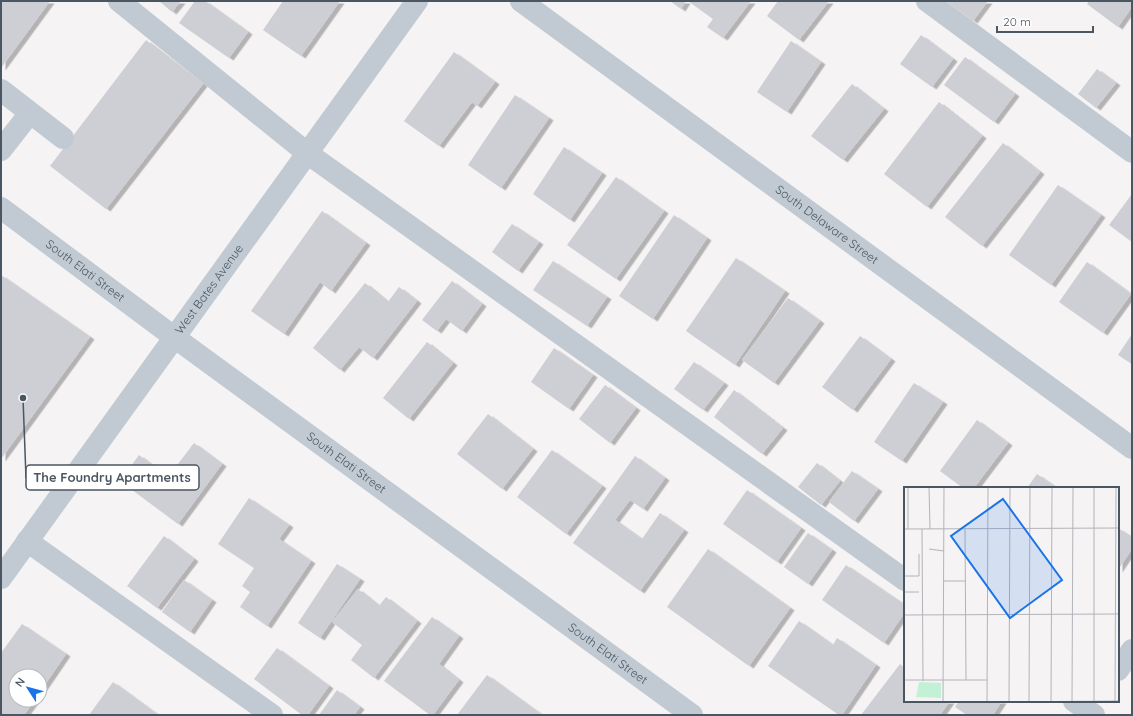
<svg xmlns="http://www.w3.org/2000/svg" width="1133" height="716" viewBox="0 0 1133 716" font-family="Quicksand,sans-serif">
<defs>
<filter id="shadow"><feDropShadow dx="4.5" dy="2.5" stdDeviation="0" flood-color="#0004"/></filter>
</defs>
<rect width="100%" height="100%" fill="#f5f3f3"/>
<g fill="#cdcfd5" filter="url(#shadow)">
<path d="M 1,1 L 50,1 L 1,68 Z"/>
<path d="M 159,1 L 181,1 L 172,12 Z"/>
<path d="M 195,1 L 205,1 L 248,32 L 229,58 L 179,23 Z"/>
<path d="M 283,1 L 340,1 L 301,56 L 263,30 Z"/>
<path d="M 670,1 L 686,1 L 681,9 Z"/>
<path d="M 688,1 L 751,1 L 723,38 L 707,27 L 713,19 Z"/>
<path d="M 778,1 L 829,1 L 799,40 L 767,16 Z"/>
<path d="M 946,1 L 988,1 L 973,21 Z"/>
<path d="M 1089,1 L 1132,1 L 1132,7 L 1118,27 L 1087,4 Z"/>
<path d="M 921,35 L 953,59 L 932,87 L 900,64 Z"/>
<path d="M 146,40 L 203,84 L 106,209 L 50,166 Z"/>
<path d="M 791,41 L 821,62 L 787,112 L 757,92 Z"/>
<path d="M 454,52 L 495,82 L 477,106 L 472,102 L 439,146 L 404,121 Z"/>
<path d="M 965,57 L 1015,94 L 994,122 L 944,85 Z"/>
<path d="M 1097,69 L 1116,83 L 1096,108 L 1078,94 Z"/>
<path d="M 852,84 L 884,109 L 843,160 L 811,136 Z"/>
<path d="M 515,95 L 549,118 L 501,188 L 468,165 Z"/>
<path d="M 939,102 L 982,136 L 927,207 L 884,174 Z"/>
<path d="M 1003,143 L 1040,172 L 982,246 L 945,217 Z"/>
<path d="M 564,147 L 602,173 L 570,220 L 533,194 Z"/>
<path d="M 616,177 L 664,211 L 616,279 L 567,245 Z"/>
<path d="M 1058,185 L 1101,215 L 1051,285 L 1009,255 Z"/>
<path d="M 1132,194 L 1132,242 L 1109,225 Z"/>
<path d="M 322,211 L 366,243 L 331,291 L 320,282 L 284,334 L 251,311 Z"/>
<path d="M 674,215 L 707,238 L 653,319 L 619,296 Z"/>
<path d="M 512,224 L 539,242 L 518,271 L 492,252 Z"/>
<path d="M 736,258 L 785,291 L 735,365 L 686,331 Z"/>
<path d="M 553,261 L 607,297 L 587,326 L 533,290 Z"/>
<path d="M 1087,262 L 1131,294 L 1103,333 L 1059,302 Z"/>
<path d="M 1,275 L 90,337 L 1,459 Z"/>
<path d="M 452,281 L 482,304 L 462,331 L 446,319 L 437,331 L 422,320 Z"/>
<path d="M 365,283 L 388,302 L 399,287 L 417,301 L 373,358 L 359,347 L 340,370 L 313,348 Z"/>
<path d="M 788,298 L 820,321 L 774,383 L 742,360 Z"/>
<path d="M 1132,334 L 1132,364 L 1118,355 Z"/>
<path d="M 860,336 L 891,359 L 853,410 L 822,387 Z"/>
<path d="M 427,342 L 453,363 L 409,419 L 383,398 Z"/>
<path d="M 554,348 L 593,375 L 569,409 L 531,382 Z"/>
<path d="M 694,362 L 724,383 L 703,410 L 674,389 Z"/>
<path d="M 914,383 L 943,402 L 902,461 L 874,442 Z"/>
<path d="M 605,385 L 636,408 L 610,443 L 579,419 Z"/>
<path d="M 734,390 L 783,428 L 762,454 L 714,417 Z"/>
<path d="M 488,414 L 533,449 L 502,489 L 457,454 Z"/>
<path d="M 977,420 L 1008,443 L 974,488 L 963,488 L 940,471 Z"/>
<path d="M 194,443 L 222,464 L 178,524 L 120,481 L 139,455 L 168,477 Z"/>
<path d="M 552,450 L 602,486 L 566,534 L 517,497 Z"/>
<path d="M 635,456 L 665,478 L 643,509 L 630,500 L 615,520 L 642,539 L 660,513 L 684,530 L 640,591 L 573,543 Z"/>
<path d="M 817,463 L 840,481 L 821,505 L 798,487 Z"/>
<path d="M 852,471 L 878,489 L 854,521 L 829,502 Z"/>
<path d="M 1037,474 L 1057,488 L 1027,488 Z"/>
<path d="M 747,490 L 801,528 L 777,562 L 723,524 Z"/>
<path d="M 249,498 L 289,525 L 279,539 L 311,561 L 267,626 L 240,607 L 250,592 L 242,586 L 254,568 L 218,544 Z"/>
<path d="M 1118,528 L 1132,537 L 1132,549 L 1118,570 Z"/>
<path d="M 808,533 L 832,550 L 808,584 L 784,567 Z"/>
<path d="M 164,536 L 194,559 L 157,608 L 127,586 Z"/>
<path d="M 708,549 L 790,608 L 749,666 L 667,607 Z"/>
<path d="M 337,564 L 360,579 L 320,638 L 298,623 Z"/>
<path d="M 846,565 L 905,605 L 905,612 L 884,643 L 822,600 Z"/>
<path d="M 184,580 L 212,600 L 190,632 L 162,612 Z"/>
<path d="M 358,589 L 379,606 L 386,597 L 417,621 L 374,678 L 351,660 L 362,645 L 332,622 Z"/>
<path d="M 432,617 L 459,636 L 439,664 L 459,680 L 433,715 L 430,715 L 384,681 Z"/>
<path d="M 799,621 L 833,645 L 837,638 L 876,665 L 842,715 L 839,715 L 768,666 Z"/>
<path d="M 22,624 L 66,654 L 40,692 L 40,676 L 16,676 L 16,700 L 35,700 L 24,715 L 1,715 L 1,653 Z"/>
<path d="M 277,648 L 329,686 L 308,715 L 302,715 L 254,679 Z"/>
<path d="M 900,664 L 905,668 L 905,701 L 950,701 L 940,715 L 861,715 Z"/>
<path d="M 487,675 L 542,715 L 457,715 Z"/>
<path d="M 113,682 L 158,715 L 89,715 Z"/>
<path d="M 337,690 L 360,707 L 354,715 L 319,715 Z"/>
<path d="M 959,701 L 1002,701 L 993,715 L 967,715 L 955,707 Z"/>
</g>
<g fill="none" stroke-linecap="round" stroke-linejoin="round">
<g stroke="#c1cad2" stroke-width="22">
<path d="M 119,1 L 307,153 L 905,580"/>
<path id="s1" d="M 521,1 L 1132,448"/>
<path d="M 927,1 L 1132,152"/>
<path d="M 1,90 L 63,138"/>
<path d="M 1,150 L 30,113"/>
<path id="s2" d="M 1,208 L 174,337 L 692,715"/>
<path d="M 27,541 L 272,715"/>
<path id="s3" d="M 1,578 L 417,1"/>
<path d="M 1118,670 L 1132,650"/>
<path d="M 1074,701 L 1094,715"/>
</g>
</g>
<g text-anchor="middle" stroke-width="3" stroke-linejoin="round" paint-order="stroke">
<g font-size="12" fill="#4a5661" stroke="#fff">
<text dy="4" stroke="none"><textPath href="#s1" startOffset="379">South Delaware Street</textPath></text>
<text dy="4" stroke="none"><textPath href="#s2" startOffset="105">South Elati Street</textPath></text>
<text dy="4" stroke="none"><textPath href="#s3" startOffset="356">West Bates Avenue</textPath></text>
<text dy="4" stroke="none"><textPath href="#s2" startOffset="429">South Elati Street</textPath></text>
<text dy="4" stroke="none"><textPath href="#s2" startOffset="753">South Elati Street</textPath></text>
</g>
</g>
<g transform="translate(904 487)">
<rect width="215" height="215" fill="#f5f3f3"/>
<path d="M 15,195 L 37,196 L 37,211 L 12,210 Z" fill="#c3f1d5"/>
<path fill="none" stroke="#b1b4b9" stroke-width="1" d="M 4,0 L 4,42M 25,0 L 26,42M 0,42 L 215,41M 18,42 L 19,194M 61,42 L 62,193M 25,62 L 40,64M 0,89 L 15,89 L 15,67M 40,94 L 62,94M 0,105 L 15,105M 0,128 L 215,127M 0,193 L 83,193M 0,215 L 16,215M 39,215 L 40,0M 83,215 L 84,0M 90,215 L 215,214M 105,215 L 106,0M 125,215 L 126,0M 147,215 L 148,0M 168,215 L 169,0M 190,215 L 190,0M 211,215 L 212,0"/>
<path fill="#1a73e8" fill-opacity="0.15" stroke="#1a73e8" stroke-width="2" d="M 99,12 L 158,93 L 106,131 L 47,49 Z"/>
<rect width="215" height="215" fill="none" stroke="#4a5661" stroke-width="2"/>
</g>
<path fill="none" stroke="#4a5661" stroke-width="1.5" d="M23 398L26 478"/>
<circle fill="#4a5661" stroke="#fff" stroke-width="1.5" cx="23" cy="398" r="4"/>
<rect fill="#fff" stroke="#4a5661" stroke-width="1.5" x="26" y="465" width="173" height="25" rx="4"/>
<g font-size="13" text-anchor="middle" font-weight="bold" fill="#4a5661">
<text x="112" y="482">The Foundry Apartments</text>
</g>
<rect width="1133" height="716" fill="none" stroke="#4a5661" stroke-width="4"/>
<g transform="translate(28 688) rotate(306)"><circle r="19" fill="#ffffff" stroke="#b7bbc0"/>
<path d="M0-3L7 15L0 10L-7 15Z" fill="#1a73e8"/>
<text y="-6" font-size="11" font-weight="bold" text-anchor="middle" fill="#4a5661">N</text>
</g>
<path d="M997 26v6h96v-6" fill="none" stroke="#4a5661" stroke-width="2"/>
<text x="1003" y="26" font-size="12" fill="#4a5661" stroke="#ffffff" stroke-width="3" paint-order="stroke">20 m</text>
</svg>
